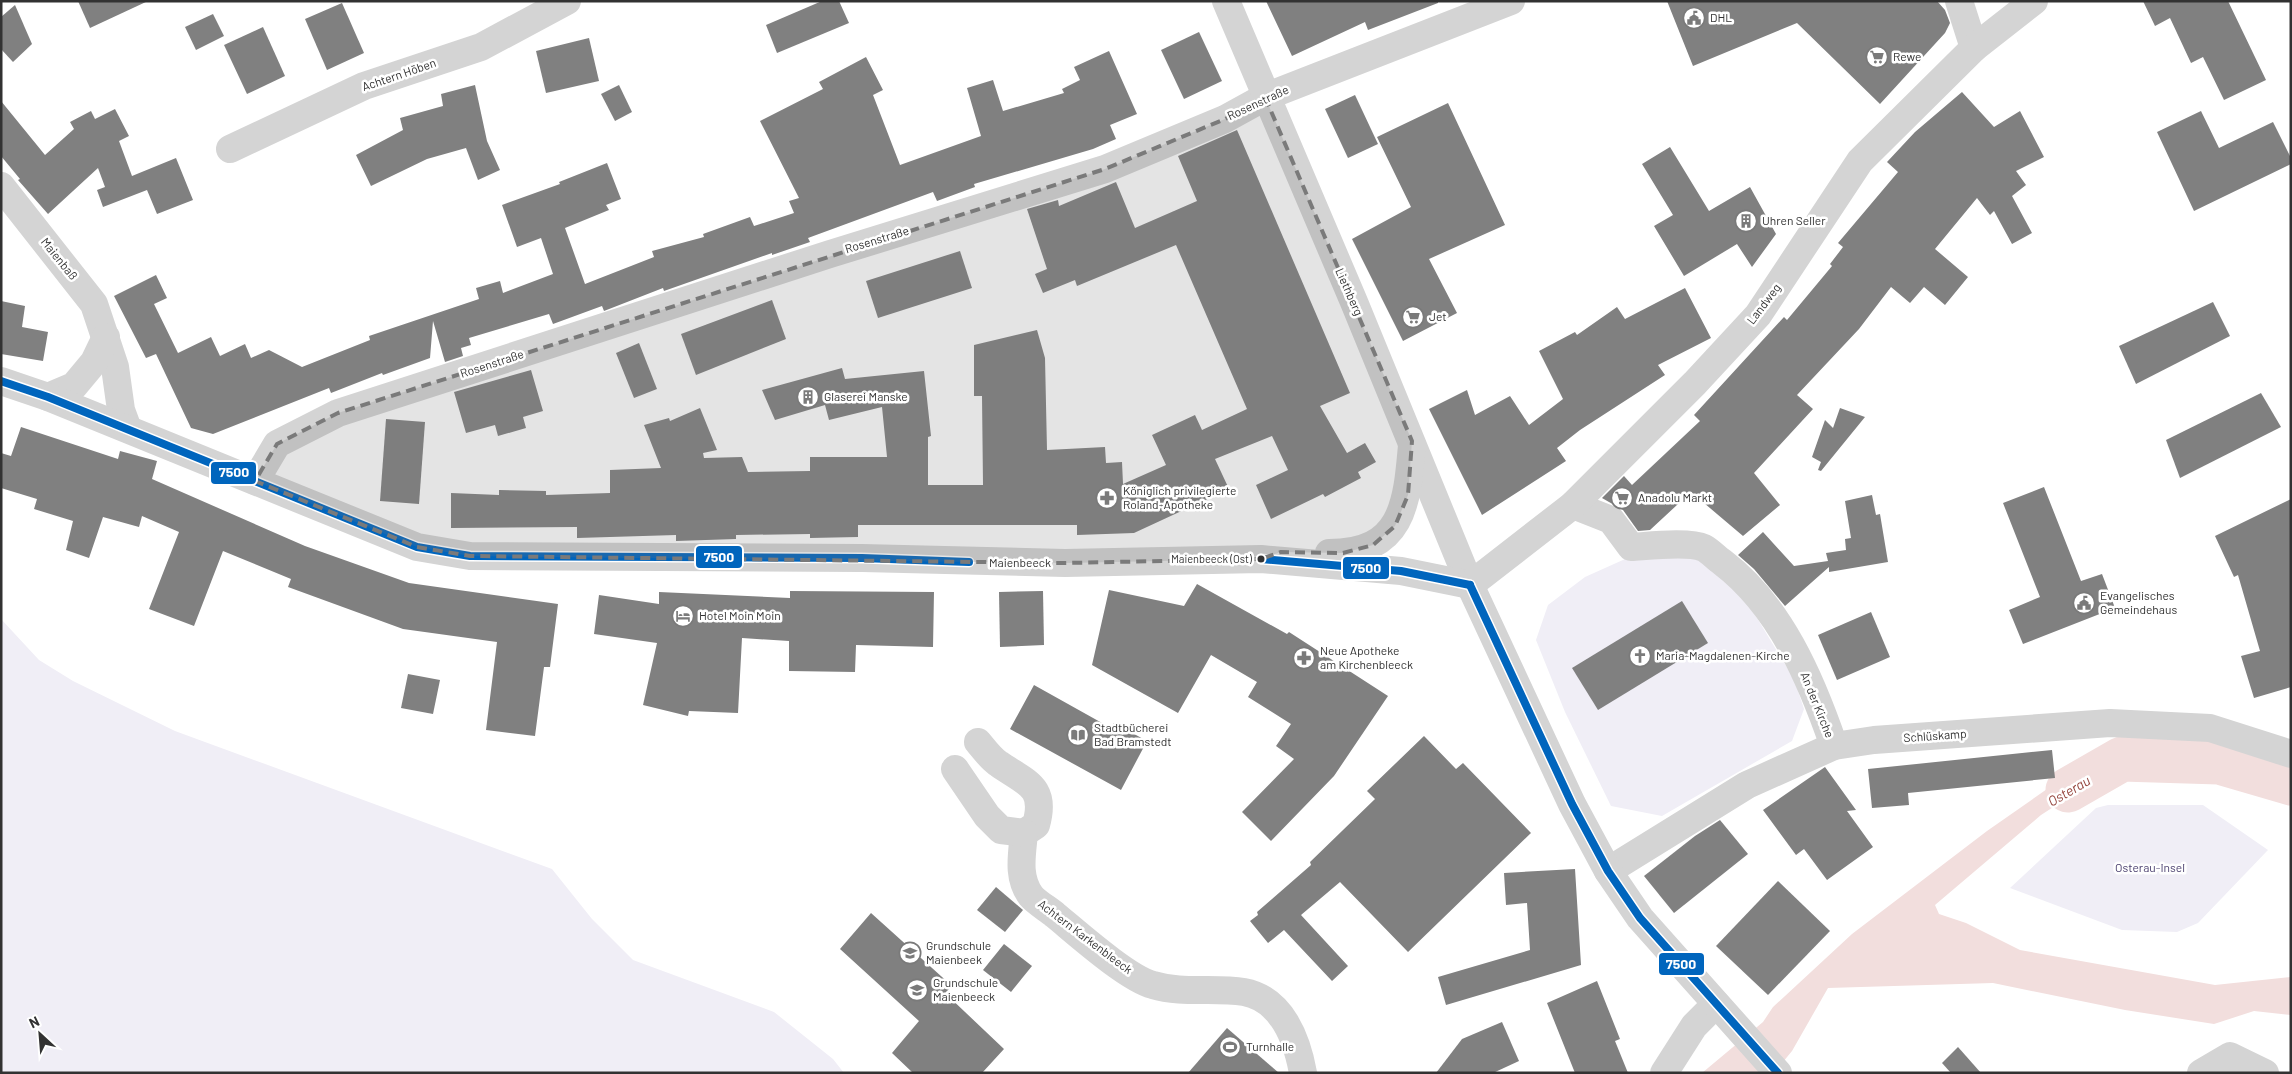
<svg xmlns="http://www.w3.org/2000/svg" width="2292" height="1074" viewBox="0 0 2292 1074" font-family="Barlow,sans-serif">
<rect width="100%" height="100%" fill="#fff"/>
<g fill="#f0eef6">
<path d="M 1634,555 L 1702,559 L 1731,575 L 1794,679 L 1804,709 L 1792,741 L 1662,816 L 1611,806 L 1565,712 L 1536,640 L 1548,605 L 1585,577 Z"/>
<path d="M 1,619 L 39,660 L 73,681 L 175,731 L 552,869 L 592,919 L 633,960 L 774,1012 L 833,1059 L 844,1073 L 1,1073 Z"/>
<path d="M 2108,805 L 2203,805 L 2268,850 L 2198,923 L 2177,932 L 2122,930 L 2010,888 L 2096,808 Z"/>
</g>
<path fill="#f2dedd" d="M 2117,752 L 2127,771 L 2089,784 L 2041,815 L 1935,905 L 1939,914 L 1966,923 L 2020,950 L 2215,985 L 2291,977 L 2291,1015 L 2254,1011 L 2214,1024 L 2125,1010 L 1993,983 L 1828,988 L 1792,1051 L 1774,1073 L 1702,1073 L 1763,1022 L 1773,1007 L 1852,934 L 1987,831 L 2093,757 Z"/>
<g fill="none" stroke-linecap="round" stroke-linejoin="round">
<path stroke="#f2dedd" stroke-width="45" d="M 2068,790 L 2122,759 L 2219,762 L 2291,783"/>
</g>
<g fill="#808080">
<path d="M 78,1 L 148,1 L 90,28 Z"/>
<path d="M 822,1 L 839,1 L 849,23 L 777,53 L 766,25 Z"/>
<path d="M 1266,1 L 1438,1 L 1438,3 L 1368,30 L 1365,22 L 1292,56 Z"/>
<path d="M 1667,1 L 1937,1 L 1945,10 L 1950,23 L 1945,33 L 1880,104 L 1797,23 L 1693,66 Z"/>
<path d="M 2143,1 L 2228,1 L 2266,80 L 2224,100 L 2203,57 L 2191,63 L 2170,18 L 2155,26 Z"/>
<path d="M 342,3 L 364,53 L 327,70 L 305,19 Z"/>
<path d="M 15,5 L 32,44 L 13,62 L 1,49 L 1,17 Z"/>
<path d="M 213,14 L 224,36 L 196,50 L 185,27 Z"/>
<path d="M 263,27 L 285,76 L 247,94 L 224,45 Z"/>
<path d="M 1199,32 L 1222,81 L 1184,99 L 1161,50 Z"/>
<path d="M 589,38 L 599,81 L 546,93 L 536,51 Z"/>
<path d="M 1109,51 L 1137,114 L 1110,125 L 1116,139 L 1093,149 L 974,184 L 975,187 L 937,201 L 933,192 L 808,238 L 810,242 L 772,255 L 772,253 L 664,291 L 663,288 L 604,311 L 602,306 L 553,324 L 549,314 L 469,338 L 471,345 L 461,348 L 463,356 L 445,362 L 433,321 L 430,358 L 383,375 L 382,373 L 331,393 L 329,388 L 213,434 L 191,428 L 156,354 L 146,358 L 114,296 L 156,275 L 167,298 L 154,304 L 178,353 L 211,337 L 220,356 L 245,344 L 251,358 L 269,350 L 302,367 L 370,340 L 369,336 L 479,299 L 476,288 L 500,281 L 503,293 L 553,274 L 541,238 L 517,247 L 502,205 L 560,184 L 559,182 L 607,163 L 621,199 L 606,205 L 609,210 L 565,228 L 585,284 L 654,257 L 652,251 L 704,237 L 703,234 L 750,217 L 754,226 L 794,213 L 789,201 L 799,198 L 760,121 L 823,89 L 819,82 L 866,57 L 883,90 L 873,95 L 900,165 L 981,136 L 967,88 L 993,80 L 1003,111 L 1064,93 L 1062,89 L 1080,80 L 1074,67 Z"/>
<path d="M 475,85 L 487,141 L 500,170 L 478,180 L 466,148 L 427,159 L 371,186 L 356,155 L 403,130 L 400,118 L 443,106 L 441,94 Z"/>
<path d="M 619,85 L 632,112 L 615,121 L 601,94 Z"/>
<path d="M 1962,92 L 1994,127 L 2020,111 L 2044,157 L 2016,171 L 2026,185 L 2012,196 L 2032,233 L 2012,244 L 1994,211 L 1990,215 L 1977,198 L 1935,249 L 1968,277 L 1945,305 L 1924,287 L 1910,303 L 1891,287 L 1859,329 L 1797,395 L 1813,409 L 1754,473 L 1780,505 L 1743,536 L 1691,492 L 1650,530 L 1638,531 L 1623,510 L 1602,498 L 1624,476 L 1632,485 L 1700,421 L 1694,415 L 1784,317 L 1787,320 L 1832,266 L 1830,264 L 1843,247 L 1838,243 L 1898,172 L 1887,162 L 1915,132 Z"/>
<path d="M 1355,95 L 1378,144 L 1348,158 L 1325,109 Z"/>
<path d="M 1,101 L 45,155 L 74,129 L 70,122 L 91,111 L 95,119 L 115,109 L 129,136 L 119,141 L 132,176 L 176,158 L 193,200 L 157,214 L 147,190 L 103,207 L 97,190 L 105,187 L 98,168 L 48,214 L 18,180 L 20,179 L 1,156 Z"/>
<path d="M 1448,103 L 1505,225 L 1429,259 L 1457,313 L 1403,341 L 1352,239 L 1411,207 L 1377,137 Z"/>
<path d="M 2201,111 L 2219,148 L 2273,122 L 2291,158 L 2291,164 L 2194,211 L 2157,132 Z"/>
<path d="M 1237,130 L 1350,393 L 1320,406 L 1347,453 L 1365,443 L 1376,462 L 1358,472 L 1361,478 L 1325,497 L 1323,494 L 1271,519 L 1256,485 L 1288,470 L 1272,436 L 1215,459 L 1229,489 L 1134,533 L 1077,535 L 1077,525 L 858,525 L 858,537 L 810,538 L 810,534 L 736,535 L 736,539 L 676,541 L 676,535 L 577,538 L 577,527 L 451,528 L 451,493 L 499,495 L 499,490 L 546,491 L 546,495 L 610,493 L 610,470 L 661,468 L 644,425 L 669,418 L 670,421 L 700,408 L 717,450 L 703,453 L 704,458 L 742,457 L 748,472 L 810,471 L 810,457 L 887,457 L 882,407 L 829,420 L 825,405 L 775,420 L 762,390 L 842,368 L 845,379 L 924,371 L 931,436 L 928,437 L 928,485 L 983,485 L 982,396 L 974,396 L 974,345 L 1037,330 L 1045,358 L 1047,450 L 1105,447 L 1106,463 L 1122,462 L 1123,484 L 1166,465 L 1152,435 L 1195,415 L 1202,430 L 1247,409 L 1176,245 L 1077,286 L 1075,280 L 1043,293 L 1035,274 L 1047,269 L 1027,209 L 1058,200 L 1059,206 L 1116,182 L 1135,228 L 1197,201 L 1178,156 Z"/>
<path d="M 1670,147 L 1709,211 L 1750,187 L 1776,234 L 1752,267 L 1737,244 L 1684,276 L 1654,226 L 1673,215 L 1642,164 Z"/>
<path d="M 960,251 L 972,288 L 878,318 L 866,281 Z"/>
<path d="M 1685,288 L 1711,338 L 1658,365 L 1665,375 L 1580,430 L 1557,448 L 1566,461 L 1482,515 L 1429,409 L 1467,390 L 1475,415 L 1510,396 L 1529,425 L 1563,399 L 1539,351 L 1575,332 L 1577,335 L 1617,307 L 1625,319 Z"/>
<path d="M 772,300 L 786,339 L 696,375 L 681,334 Z"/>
<path d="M 1,301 L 25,306 L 22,327 L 48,332 L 43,361 L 1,354 Z"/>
<path d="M 2213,302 L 2230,336 L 2136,384 L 2119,346 Z"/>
<path d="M 639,343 L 657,389 L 634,398 L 616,353 Z"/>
<path d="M 531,370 L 543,411 L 523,417 L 526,428 L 498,436 L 495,425 L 466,433 L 454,392 Z"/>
<path d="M 2261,393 L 2281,427 L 2180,478 L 2166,440 Z"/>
<path d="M 1840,408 L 1865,417 L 1821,471 L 1818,470 L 1821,462 L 1812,457 L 1825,420 L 1833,428 Z"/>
<path d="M 386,419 L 425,422 L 419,504 L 380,501 Z"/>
<path d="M 21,427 L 118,459 L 120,451 L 157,461 L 152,479 L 305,546 L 409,583 L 558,604 L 550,667 L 544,667 L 535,736 L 486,730 L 497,642 L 403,629 L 288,587 L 291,579 L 223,551 L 194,626 L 149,609 L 179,532 L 142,516 L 139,527 L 103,517 L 89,558 L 66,550 L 73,521 L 34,509 L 37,499 L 1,488 L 1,453 L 11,456 Z"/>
<path d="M 2044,487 L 2081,581 L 2102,574 L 2115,608 L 2023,644 L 2009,610 L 2040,597 L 2003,503 Z"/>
<path d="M 1872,495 L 1876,515 L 1880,514 L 1888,562 L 1829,572 L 1829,567 L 1785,606 L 1754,569 L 1738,555 L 1763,532 L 1794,566 L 1828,561 L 1826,553 L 1846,550 L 1845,539 L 1851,538 L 1845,501 Z"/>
<path d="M 2291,499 L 2291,687 L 2254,698 L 2241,656 L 2260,651 L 2238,575 L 2234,577 L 2215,536 Z"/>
<path d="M 1197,584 L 1287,634 L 1289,632 L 1388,696 L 1334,776 L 1271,841 L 1242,812 L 1294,759 L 1276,746 L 1291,724 L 1248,697 L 1257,682 L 1211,655 L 1178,713 L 1092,665 L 1109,590 L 1184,606 Z"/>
<path d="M 790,591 L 934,592 L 933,647 L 856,645 L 855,672 L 789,671 L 789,641 L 742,638 L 738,713 L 689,711 L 688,716 L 643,705 L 657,643 L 594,634 L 599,595 L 659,604 L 659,592 L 790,598 Z"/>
<path d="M 1043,591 L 1044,645 L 1000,647 L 999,592 Z"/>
<path d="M 1682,601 L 1708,643 L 1598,710 L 1572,668 Z"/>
<path d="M 1871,612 L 1890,657 L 1837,680 L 1818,635 Z"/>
<path d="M 408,674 L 440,680 L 433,714 L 401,708 Z"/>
<path d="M 1034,685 L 1111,728 L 1114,723 L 1147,741 L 1121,790 L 1010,729 Z"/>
<path d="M 1424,736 L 1456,769 L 1463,763 L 1531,833 L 1408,952 L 1340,882 L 1301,915 L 1348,966 L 1332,981 L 1284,930 L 1268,943 L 1250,921 L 1258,915 L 1257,912 L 1311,865 L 1310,862 L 1375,799 L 1367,791 Z"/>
<path d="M 2052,750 L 2055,778 L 1908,793 L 1909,805 L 1872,808 L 1868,769 Z"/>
<path d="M 1825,767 L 1856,810 L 1847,811 L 1873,847 L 1827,880 L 1804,849 L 1796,855 L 1763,810 Z"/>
<path d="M 1720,820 L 1748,854 L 1674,913 L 1644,876 L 1695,836 Z"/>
<path d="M 1575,869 L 1581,965 L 1446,1005 L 1438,977 L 1530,950 L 1527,903 L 1506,905 L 1504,873 Z"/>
<path d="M 1778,881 L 1830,931 L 1768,995 L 1716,946 Z"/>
<path d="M 996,887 L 1023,910 L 1005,932 L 977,910 Z"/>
<path d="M 871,913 L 952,986 L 945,993 L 1004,1049 L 982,1073 L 913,1073 L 892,1053 L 919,1021 L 840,949 Z"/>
<path d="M 1004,944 L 1032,966 L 1011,992 L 983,970 Z"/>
<path d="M 1597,981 L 1620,1039 L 1615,1041 L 1628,1073 L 1575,1073 L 1547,1003 Z"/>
<path d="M 1502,1022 L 1519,1061 L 1493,1073 L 1436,1073 L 1462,1039 Z"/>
<path d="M 1227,1028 L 1279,1073 L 1188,1073 Z"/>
<path d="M 1958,1047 L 1981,1073 L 1951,1073 L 1942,1063 Z"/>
</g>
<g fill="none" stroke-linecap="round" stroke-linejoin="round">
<g stroke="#d4d4d4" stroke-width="28">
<path d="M 1959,1 L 1974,48"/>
<path d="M 230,149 L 364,86 L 481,47 L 567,1"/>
<path d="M 1,186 L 94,304 L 115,367 L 121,410 L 128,429"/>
<path d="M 48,397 L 74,386 L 94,362 L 106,337"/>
<path d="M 255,481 L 277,444 L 338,413 L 830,254 L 1105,169 L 1225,119 L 1265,97 L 1511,1"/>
<path d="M 1573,505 L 1611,520 L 1631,547 C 1648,546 1689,541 1704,548 C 1710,551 1716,558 1722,562 C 1780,606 1811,679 1834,746"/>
<path d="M 978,742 C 984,749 991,759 999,764 C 1026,783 1047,786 1036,825 L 1024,833 C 1022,855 1017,877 1031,896 C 1037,903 1048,909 1055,915 C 1077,933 1127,978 1153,985 C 1183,994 1214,987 1244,992 C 1282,999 1297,1040 1303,1073"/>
<path d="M 955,769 L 987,816 L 1001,830 L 1024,833"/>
<path d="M 1608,871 L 1747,785 L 1834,746 L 1874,740 L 2110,723 L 2210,728 L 2291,754"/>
<path d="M 1664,1073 L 1694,1026 L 1716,1004"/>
<path d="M 2201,1073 L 2230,1056 L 2265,1073"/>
</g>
<g stroke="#d4d4d4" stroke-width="28">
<path d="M 1226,1 L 1354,302 L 1470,585 L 1572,804 L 1608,871 L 1640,918 L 1778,1073"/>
<path d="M 1,381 L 48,397 L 417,547 L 470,556 L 862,558 L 1065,563 L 1261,559 L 1401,571 L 1470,585"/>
<path d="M 1329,553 C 1403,553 1407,504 1412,445"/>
<path d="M 1470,585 L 1573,505 L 1695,383 L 1758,315 L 1860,161 L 1974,48 L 2034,1"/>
</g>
<g stroke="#fff" stroke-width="11">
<g id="bus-1">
<path d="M 1,381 L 48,397 L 417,547 L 470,556 L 862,558 L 969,562"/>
<path d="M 1261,559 L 1401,571 L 1470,585"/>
<path d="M 1470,585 L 1572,804 L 1608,871 L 1640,918 L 1778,1073"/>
</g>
</g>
<use href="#bus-1" stroke="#0065bd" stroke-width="8"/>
</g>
<path fill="#7a7a7a" fill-opacity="0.2" stroke="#7a7a7a" stroke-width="4" stroke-dasharray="10 6" stroke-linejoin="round" d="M 1265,97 L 1412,441 L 1408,495 L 1395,526 L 1373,545 L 1343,553 L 1281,552 L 1261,559 L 1065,563 L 470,556 L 417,547 L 255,481 L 277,444 L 338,413 L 1105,169 L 1225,119 Z"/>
<defs>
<g id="civic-ring" transform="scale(1.125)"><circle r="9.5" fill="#fff" stroke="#7a7a7a" stroke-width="1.5"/><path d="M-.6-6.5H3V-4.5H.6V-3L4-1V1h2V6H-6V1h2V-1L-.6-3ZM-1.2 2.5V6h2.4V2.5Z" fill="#7a7a7a"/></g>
<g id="supermarket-ring" transform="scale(1.125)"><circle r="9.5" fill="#fff" stroke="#7a7a7a" stroke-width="1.5"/><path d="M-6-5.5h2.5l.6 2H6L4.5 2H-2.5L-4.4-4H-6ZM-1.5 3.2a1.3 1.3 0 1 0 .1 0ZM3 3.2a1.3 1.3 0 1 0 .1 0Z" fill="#7a7a7a"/></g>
<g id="building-ring" transform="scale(1.125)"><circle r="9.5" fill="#fff" stroke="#7a7a7a" stroke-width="1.5"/><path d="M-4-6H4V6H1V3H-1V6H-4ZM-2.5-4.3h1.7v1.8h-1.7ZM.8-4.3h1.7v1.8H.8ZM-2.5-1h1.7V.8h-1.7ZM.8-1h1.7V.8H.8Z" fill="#7a7a7a"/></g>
<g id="pharmacy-ring" transform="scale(1.125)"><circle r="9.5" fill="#fff" stroke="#7a7a7a" stroke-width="1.5"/><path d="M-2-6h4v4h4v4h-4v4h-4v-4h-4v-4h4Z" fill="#7a7a7a"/></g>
<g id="hotel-ring" transform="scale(1.125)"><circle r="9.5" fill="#fff" stroke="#7a7a7a" stroke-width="1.5"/><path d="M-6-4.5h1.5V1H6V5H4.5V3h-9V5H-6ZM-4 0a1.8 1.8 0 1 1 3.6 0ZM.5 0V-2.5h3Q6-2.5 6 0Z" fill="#7a7a7a"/></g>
<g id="church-ring" transform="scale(1.125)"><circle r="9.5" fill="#fff" stroke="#7a7a7a" stroke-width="1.5"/><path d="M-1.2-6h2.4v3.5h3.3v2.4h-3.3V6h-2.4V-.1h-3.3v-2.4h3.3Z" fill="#7a7a7a"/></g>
<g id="library-ring" transform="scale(1.125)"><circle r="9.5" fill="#fff" stroke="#7a7a7a" stroke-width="1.5"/><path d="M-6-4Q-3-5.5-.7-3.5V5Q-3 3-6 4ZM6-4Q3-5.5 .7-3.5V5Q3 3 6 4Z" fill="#7a7a7a"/></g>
<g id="school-ring" transform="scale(1.125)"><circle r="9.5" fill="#fff" stroke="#7a7a7a" stroke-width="1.5"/><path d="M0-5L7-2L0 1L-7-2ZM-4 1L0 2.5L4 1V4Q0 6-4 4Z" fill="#7a7a7a"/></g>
<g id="stadium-ring" transform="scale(1.125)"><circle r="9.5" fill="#fff" stroke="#7a7a7a" stroke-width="1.5"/><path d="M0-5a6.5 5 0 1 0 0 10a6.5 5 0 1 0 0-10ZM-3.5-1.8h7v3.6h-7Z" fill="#7a7a7a"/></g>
</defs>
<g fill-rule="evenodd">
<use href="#civic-ring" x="1694" y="18"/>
<use href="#supermarket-ring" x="1877" y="57"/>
<use href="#building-ring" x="1746" y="221"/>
<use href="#supermarket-ring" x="1413" y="317"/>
<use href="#building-ring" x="808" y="397"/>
<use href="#pharmacy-ring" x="1107" y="498"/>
<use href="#supermarket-ring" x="1622" y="498"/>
<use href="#civic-ring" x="2084" y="603"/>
<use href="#hotel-ring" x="683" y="616"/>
<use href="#church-ring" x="1640" y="656"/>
<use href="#pharmacy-ring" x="1304" y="658"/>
<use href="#library-ring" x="1078" y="735"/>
<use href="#school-ring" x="910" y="953"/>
<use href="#school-ring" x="917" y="990"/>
<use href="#stadium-ring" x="1230" y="1047"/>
</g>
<circle fill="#323232" stroke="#fff" stroke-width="2" cx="1261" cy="559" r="4.5"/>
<g text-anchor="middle" stroke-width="5" stroke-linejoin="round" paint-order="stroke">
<g font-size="11" fill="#323232" stroke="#fff" text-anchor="end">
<text x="1252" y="563">Maienbeeck (Ost)</text>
</g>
<g font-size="12" fill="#323232" stroke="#fff" text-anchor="start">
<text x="1710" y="22">DHL</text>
<text x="1893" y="61">Rewe</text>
<text x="1762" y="225">Uhren Seller</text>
<text x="1429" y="321">Jet</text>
<text x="824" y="401">Glaserei Manske</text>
<text x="1123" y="495">Königlich privilegierte<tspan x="1123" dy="14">Roland-Apotheke</tspan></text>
<text x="1638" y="502">Anadolu Markt</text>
<text x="2100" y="600">Evangelisches<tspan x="2100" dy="14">Gemeindehaus</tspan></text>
<text x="699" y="620">Hotel Moin Moin</text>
<text x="1320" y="655">Neue Apotheke<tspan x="1320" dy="14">am Kirchenbleeck</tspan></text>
<text x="1656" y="660">Maria-Magdalenen-Kirche</text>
<text x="1094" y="732">Stadtbücherei<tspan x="1094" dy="14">Bad Bramstedt</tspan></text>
<text x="926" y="950">Grundschule<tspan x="926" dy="14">Maienbeek</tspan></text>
<text x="933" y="987">Grundschule<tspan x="933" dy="14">Maienbeeck</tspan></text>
<text x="1246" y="1051">Turnhalle</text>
</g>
<g font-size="12" fill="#323232" stroke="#fff">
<text transform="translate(399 75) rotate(-19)" y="4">Achtern Höben</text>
<text transform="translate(1258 103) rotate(-25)" y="4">Rosenstraße</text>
<text transform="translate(877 240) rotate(-17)" y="4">Rosenstraße</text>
<text transform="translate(59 259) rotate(51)" y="4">Maienbaß</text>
<text transform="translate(1349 292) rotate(66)" y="4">Liethberg</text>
<text transform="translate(1764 304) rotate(-53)" y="4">Landweg</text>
<text transform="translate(492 364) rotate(-18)" y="4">Rosenstraße</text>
<text x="1020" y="567">Maienbeeck</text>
<text transform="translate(1817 705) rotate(68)" y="4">An der Kirche</text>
<text transform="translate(1935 736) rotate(-4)" y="4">Schlüskamp</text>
<text transform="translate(1085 937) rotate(37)" y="4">Achtern Karkenbleeck</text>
</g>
<g font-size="12" fill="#4a3f6e" stroke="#fff">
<text x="2150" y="872">Osterau-Insel</text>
</g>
<g font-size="14" font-style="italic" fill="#95463f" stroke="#fff">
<text transform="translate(2069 791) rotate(-30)" y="5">Osterau</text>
</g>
</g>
<g stroke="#fff" stroke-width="2">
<rect x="210" y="461" width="47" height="24" rx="5" fill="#0065bd"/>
<rect x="695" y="545" width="48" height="24" rx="5" fill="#0065bd"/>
<rect x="1342" y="556" width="48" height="24" rx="5" fill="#0065bd"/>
<rect x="1658" y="952" width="47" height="24" rx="5" fill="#0065bd"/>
</g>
<g font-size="14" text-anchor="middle" font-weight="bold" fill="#fff">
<text x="234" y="477">7500</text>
<text x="719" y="562">7500</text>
<text x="1366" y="573">7500</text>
<text x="1681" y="969">7500</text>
</g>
<rect width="2292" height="1074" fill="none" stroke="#323232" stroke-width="5"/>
<g transform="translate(40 1034) rotate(334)" stroke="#ffffff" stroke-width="4" paint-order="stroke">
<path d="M0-4L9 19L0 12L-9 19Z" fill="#323232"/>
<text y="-8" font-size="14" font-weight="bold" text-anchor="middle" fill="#323232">N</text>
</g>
</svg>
